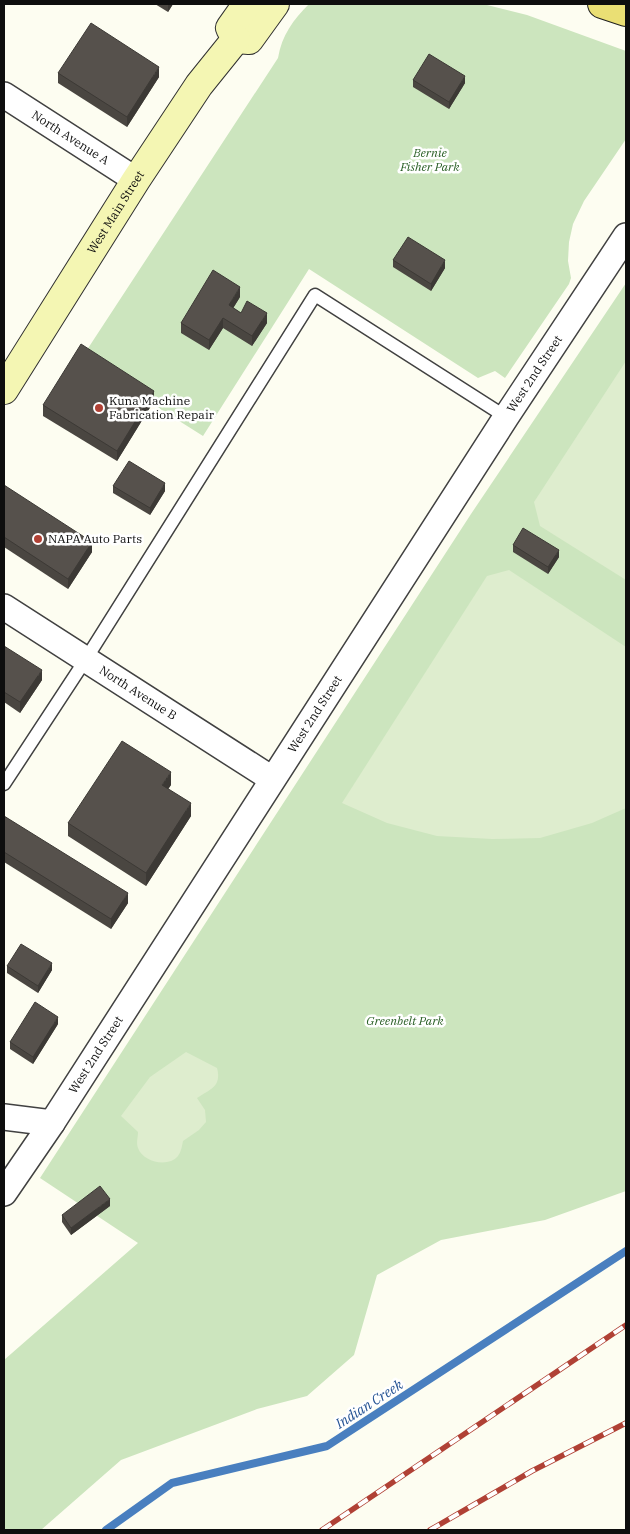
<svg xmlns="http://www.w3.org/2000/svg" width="630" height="1534" viewBox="0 0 630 1534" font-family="'IBM Plex Serif',serif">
<rect width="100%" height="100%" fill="#fdfdf1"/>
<g fill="#cce5be">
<path d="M 309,4 L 483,4 L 527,15 L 626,51 L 626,139 L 584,201 L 573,224 L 569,242 L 568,261 L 571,278 L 569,284 L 505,378 L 495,371 L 478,378 L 309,269 L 203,436 L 81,359 L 278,58 C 282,35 293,20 309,4 Z"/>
<path d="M 626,283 L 626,1191 L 545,1220 L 441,1240 L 377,1275 L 354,1355 L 307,1396 L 257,1409 L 121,1460 L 41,1530 L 4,1530 L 4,1360 L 138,1243 L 40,1178 L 471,514 Z"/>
</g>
<g fill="#deedce">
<path d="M 626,361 L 626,580 L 540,526 L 534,502 Z"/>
<path d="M 509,570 L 626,647 L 626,808 L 592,823 L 540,838 L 492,839 L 437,836 L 387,823 L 342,803 L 487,576 Z"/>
<path d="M 186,1052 L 217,1068 C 222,1087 210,1089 197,1098 L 205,1110 L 206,1122 L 199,1130 L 183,1141 C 182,1146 181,1152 178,1156 C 168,1168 143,1162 138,1148 C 136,1143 138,1137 138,1132 L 121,1116 L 150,1077 Z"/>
</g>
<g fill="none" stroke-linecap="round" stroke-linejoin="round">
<path stroke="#497fbf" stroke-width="8" d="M 106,1530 L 172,1483 L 327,1446 L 626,1251"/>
<g stroke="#414141" stroke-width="15">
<path id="service" d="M 4,784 L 86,659 L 315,295 L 506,417"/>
</g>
<g stroke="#414141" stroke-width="28">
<g id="minor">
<path id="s1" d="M 4,95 L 136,180"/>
<path id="s2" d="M 4,607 L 272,779"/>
<path d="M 4,1117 L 52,1123"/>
<path id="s3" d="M 4,1193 L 52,1123 L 506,417 L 626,236"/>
</g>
</g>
<g stroke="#303030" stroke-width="30">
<g id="secondary">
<path d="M 236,39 L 249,40 L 275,4"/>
<path d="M 236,39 L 230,28 L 247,4"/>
<path id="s4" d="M 4,390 L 136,180 L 199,85 L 236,39"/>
</g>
</g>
<g stroke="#1f1f1f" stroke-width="30">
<path id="primary" d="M 602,4 L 626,12"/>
</g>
<use href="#service" stroke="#fff" stroke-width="12"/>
<use href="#minor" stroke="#fff" stroke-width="25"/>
<use href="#secondary" stroke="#f4f6b3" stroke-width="28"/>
<use href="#primary" stroke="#eadf74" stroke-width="28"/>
<g stroke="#b04135" stroke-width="5.5">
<g id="rail">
<path d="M 322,1530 L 626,1325"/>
<path d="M 430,1530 L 532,1471 L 626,1423"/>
</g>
</g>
<use href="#rail" stroke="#fff" stroke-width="4" stroke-dasharray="11" stroke-linecap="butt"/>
</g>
<g fill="#4a4641">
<path d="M 155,4 L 173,4 L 168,12 Z"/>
<path d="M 58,73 L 159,77 L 127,127 L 58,83 Z"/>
<path d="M 413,80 L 465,83 L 449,109 L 413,87 Z"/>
<path d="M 393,260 L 445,268 L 431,291 L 393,267 Z"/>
<path d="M 240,297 L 233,308 L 241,313 L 267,323 L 252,346 L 223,328 L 209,350 L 181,333 L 181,323 Z"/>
<path d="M 154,401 L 117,461 L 43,416 L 43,405 Z"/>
<path d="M 4,485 L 92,552 L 68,589 L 4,547 Z"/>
<path d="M 113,486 L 165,491 L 150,515 L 113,493 Z"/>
<path d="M 513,545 L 559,557 L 548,574 L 513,552 Z"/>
<path d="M 4,646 L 42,680 L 20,713 L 4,702 Z"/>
<path d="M 171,785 L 168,789 L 191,816 L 146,886 L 68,836 L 68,823 Z"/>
<path d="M 4,816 L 128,903 L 111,929 L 4,862 Z"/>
<path d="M 7,966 L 52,970 L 38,993 L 7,973 Z"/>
<path d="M 58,1024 L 33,1064 L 10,1049 L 10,1042 Z"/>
<path d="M 110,1206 L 71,1235 L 62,1222 L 62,1215 Z"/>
</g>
<g fill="#3c3935">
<path d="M 168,4 L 173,4 L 168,12 Z"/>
<path d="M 159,67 L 159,77 L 127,127 L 127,117 Z"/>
<path d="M 465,76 L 465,83 L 449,109 L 449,102 Z"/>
<path d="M 445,260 L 445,268 L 431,291 L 431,284 Z"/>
<path d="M 240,287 L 240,297 L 229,315 L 229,305 Z"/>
<path d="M 267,313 L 267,323 L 252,346 L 252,336 Z"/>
<path d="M 223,318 L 223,328 L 209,350 L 209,340 Z"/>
<path d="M 154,391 L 154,401 L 117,461 L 117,451 Z"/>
<path d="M 165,483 L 165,491 L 150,515 L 150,508 Z"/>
<path d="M 92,542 L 92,552 L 68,589 L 68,579 Z"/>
<path d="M 559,550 L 559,557 L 548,574 L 548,567 Z"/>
<path d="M 42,670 L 42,680 L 20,713 L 20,702 Z"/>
<path d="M 171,772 L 171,785 L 162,798 L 162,785 Z"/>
<path d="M 191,803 L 191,816 L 146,886 L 146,873 Z"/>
<path d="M 128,893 L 128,903 L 111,929 L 111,919 Z"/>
<path d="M 52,963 L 52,970 L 38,993 L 38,986 Z"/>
<path d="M 58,1017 L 58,1024 L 33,1064 L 33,1057 Z"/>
<path d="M 110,1199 L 110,1206 L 71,1235 L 71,1228 Z"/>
</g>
<g fill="#56514c" stroke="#3c3935">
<path d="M 91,23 L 159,67 L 127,117 L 58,73 Z"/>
<path d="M 429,54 L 465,76 L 449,102 L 413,80 Z"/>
<path d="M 408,237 L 445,260 L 431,284 L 393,260 Z"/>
<path d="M 213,270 L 240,287 L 229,305 L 241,313 L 247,301 L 267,313 L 252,336 L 223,318 L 209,340 L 181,323 Z"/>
<path d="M 81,344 L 154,391 L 117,451 L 43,405 Z"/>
<path d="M 129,461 L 165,483 L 150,508 L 113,486 Z"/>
<path d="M 4,485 L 92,542 L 68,579 L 4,537 Z"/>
<path d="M 523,528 L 559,550 L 548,567 L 513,545 Z"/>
<path d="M 4,646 L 42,670 L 20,702 L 4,692 Z"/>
<path d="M 122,741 L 171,772 L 162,785 L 191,803 L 146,873 L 68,823 Z"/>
<path d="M 4,816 L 128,893 L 111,919 L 4,852 Z"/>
<path d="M 21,944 L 52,963 L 38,986 L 7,966 Z"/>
<path d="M 35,1002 L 58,1017 L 33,1057 L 10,1042 Z"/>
<path d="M 100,1186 L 110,1199 L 71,1228 L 62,1215 Z"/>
</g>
<g fill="#b04135" stroke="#fff" stroke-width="2">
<circle cx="99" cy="408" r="5"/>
<circle cx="38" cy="539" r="5"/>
</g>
<g text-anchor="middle" stroke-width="5" stroke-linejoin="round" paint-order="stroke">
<g font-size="12" fill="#0e0e0e" stroke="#fff">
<text dy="4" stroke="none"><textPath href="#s1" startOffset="79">North Avenue A</textPath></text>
<text dy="4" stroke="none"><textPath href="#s4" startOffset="210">West Main Street</textPath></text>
<text dy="4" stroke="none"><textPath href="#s3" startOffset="976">West 2nd Street</textPath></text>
<text dy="4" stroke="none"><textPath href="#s2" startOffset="159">North Avenue B</textPath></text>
<text dy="4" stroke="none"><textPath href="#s3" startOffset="571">West 2nd Street</textPath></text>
<text dy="4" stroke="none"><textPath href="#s3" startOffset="166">West 2nd Street</textPath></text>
</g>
<g font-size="12" font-style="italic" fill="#295f25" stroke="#fff">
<text x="430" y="157">Bernie<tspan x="430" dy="14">Fisher Park</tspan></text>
<text x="405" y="1025">Greenbelt Park</text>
</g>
<g font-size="12" fill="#0e0e0e" stroke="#fff" text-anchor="start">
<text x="109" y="405">Kuna Machine<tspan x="109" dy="14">Fabrication Repair</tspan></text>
<text x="48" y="543">NAPA Auto Parts</text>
</g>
<g font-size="14" font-style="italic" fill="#245293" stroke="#fff">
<text transform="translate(369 1404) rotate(-33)" y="5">Indian Creek</text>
</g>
</g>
<rect width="630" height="1534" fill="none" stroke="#0e0e0e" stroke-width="10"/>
</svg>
